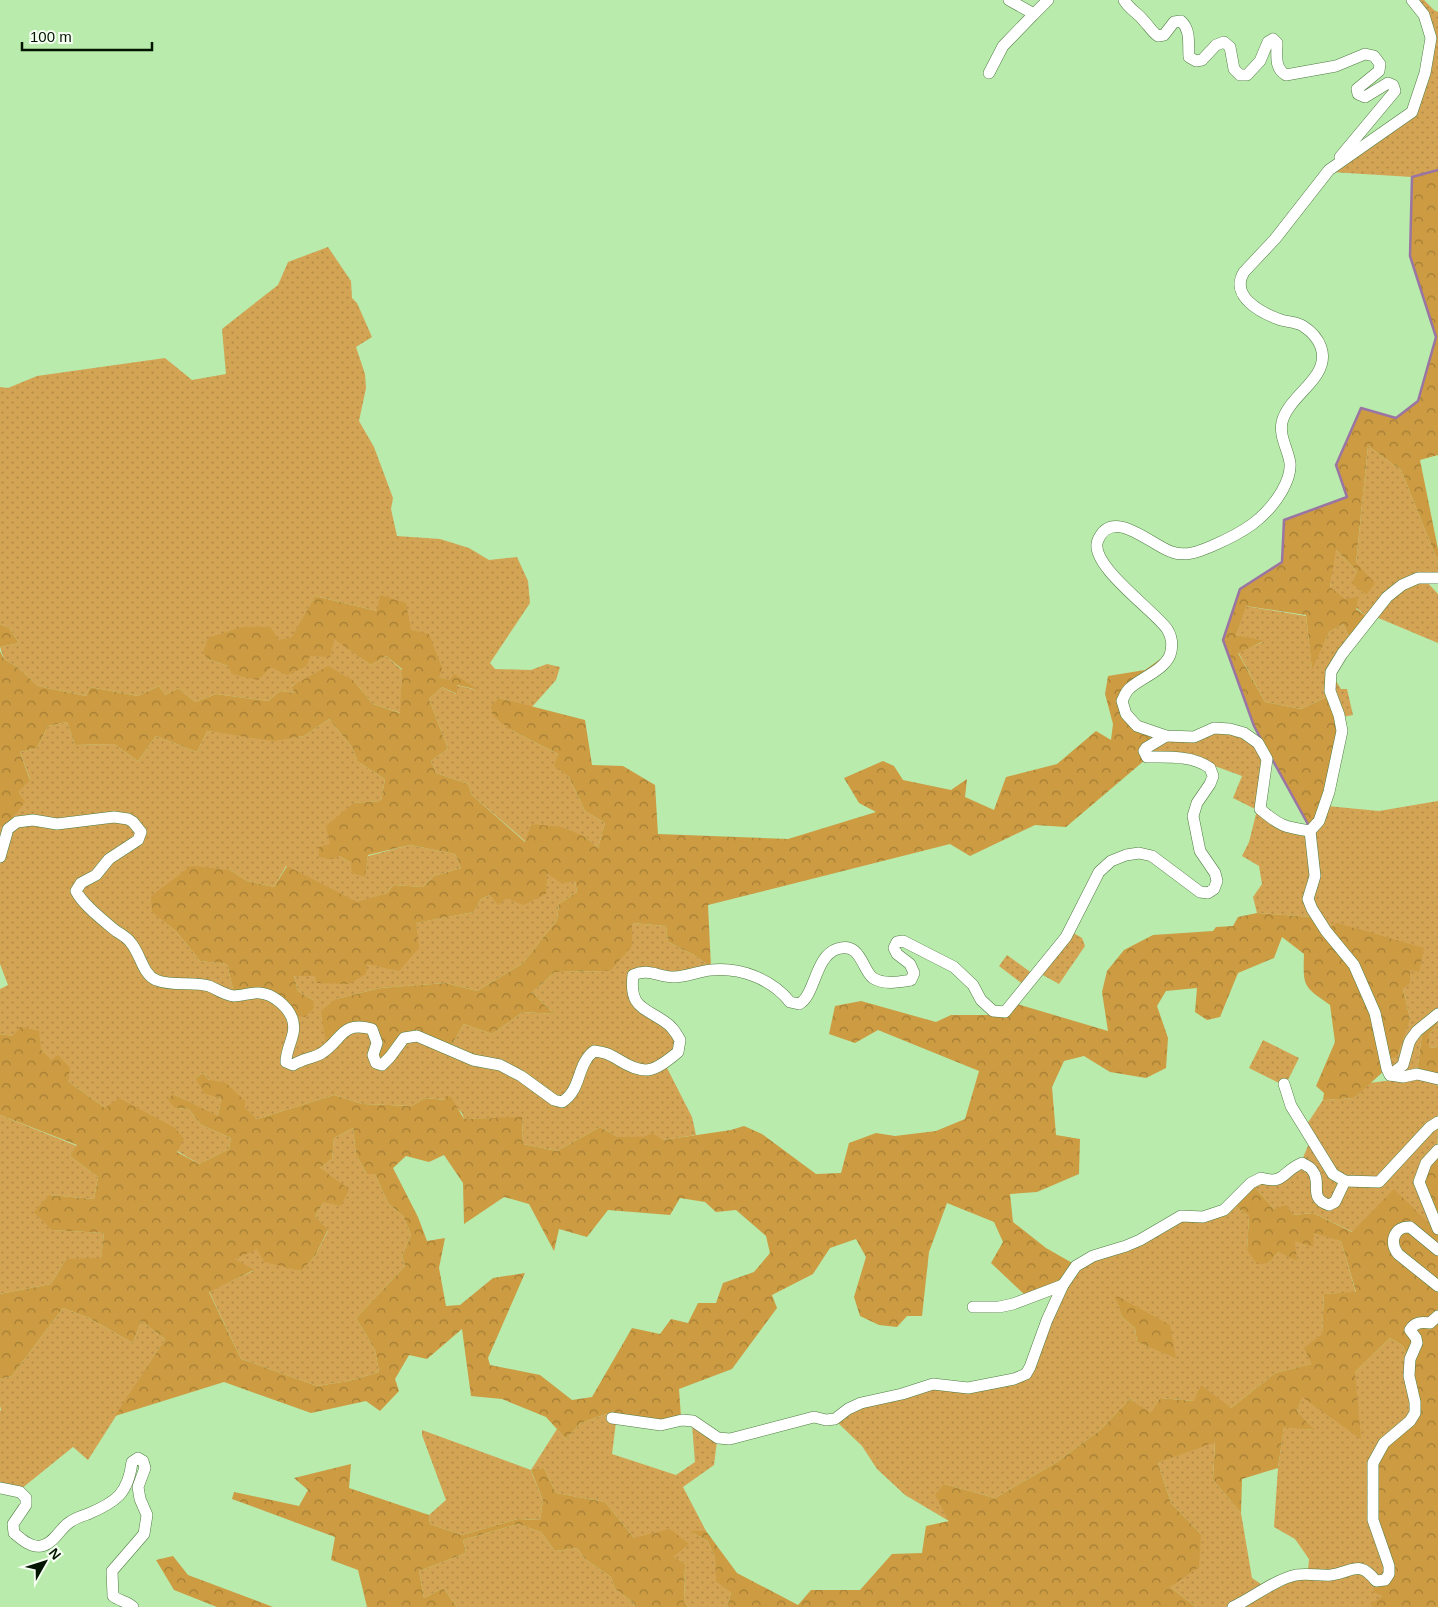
<svg xmlns="http://www.w3.org/2000/svg" width="1438" height="1607" viewBox="0 0 1438 1607" font-family="Helvetica,sans-serif">
<defs>
<pattern id="green-dots" width="8" height="8" patternUnits="userSpaceOnUse" patternTransform="scale(1.25)"><rect width="8" height="8" fill="#d3a454"/><path d="M2 2h.1M6 6h.1" fill="none" stroke="#b48c47" stroke-width="1.8" stroke-linecap="round"/></pattern>
<pattern id="forest-crowns" width="20" height="18" patternUnits="userSpaceOnUse" patternTransform="scale(1.25)"><rect width="20" height="18" fill="#cc9b42"/><path d="M2 6a3 3 0 1 1 6 0M12 15a3 3 0 1 1 6 0" fill="none" stroke="#a37d35"/></pattern>
</defs>
<rect width="100%" height="100%" fill="#b9ebac"/>
<g fill="url(#green-dots)" fill-rule="evenodd">
<path d="M 1416,0 L 1424,0 L 1434,10 L 1438,12 L 1438,170 L 1412,177 L 1331,172 L 1414,114 L 1434,38 Z"/>
<path d="M 328,247 L 351,281 L 352,298 L 357,303 L 372,337 L 356,347 L 365,374 L 366,388 L 359,421 L 374,447 L 393,498 L 391,509 L 397,536 L 440,539 L 469,548 L 489,560 L 517,557 L 528,581 L 530,603 L 490,663 L 495,669 L 531,670 L 547,664 L 560,667 L 556,680 L 532,707 L 499,698 L 511,730 L 558,754 L 555,766 L 569,777 L 585,811 L 605,823 L 598,848 L 586,837 L 531,824 L 526,842 L 472,795 L 468,784 L 436,773 L 431,761 L 448,749 L 429,699 L 442,687 L 456,694 L 456,685 L 477,690 L 439,677 L 411,630 L 377,611 L 315,596 L 293,637 L 208,659 L 228,666 L 271,667 L 310,656 L 334,638 L 371,665 L 386,656 L 402,670 L 401,713 L 373,704 L 354,681 L 292,685 L 296,693 L 280,691 L 268,701 L 216,694 L 195,702 L 178,688 L 165,695 L 159,686 L 138,696 L 90,687 L 86,696 L 38,686 L 16,666 L 4,659 L 0,647 L 19,643 L 9,628 L 0,624 L 0,387 L 8,388 L 37,376 L 165,358 L 192,380 L 226,374 L 222,329 L 278,285 L 288,262 Z"/>
<path d="M 1368,446 L 1401,470 L 1438,562 L 1438,575 L 1418,575 L 1368,617 L 1330,588 L 1335,549 L 1357,571 L 1353,584 L 1366,595 L 1356,563 Z"/>
<path d="M 1426,581 L 1438,594 L 1438,643 L 1376,617 L 1403,588 Z"/>
<path d="M 1245,606 L 1306,616 L 1312,668 L 1329,632 L 1343,624 L 1350,638 L 1339,651 L 1329,696 L 1301,709 L 1265,702 L 1238,652 L 1263,642 L 1236,635 Z"/>
<path d="M 1334,678 L 1341,689 L 1347,689 L 1353,715 L 1342,717 L 1334,691 Z"/>
<path d="M 329,719 L 352,747 L 357,761 L 385,779 L 381,801 L 354,803 L 340,856 L 351,863 L 364,877 L 368,856 L 410,845 L 455,854 L 461,868 L 434,876 L 423,887 L 394,885 L 387,893 L 357,903 L 286,866 L 274,887 L 247,881 L 230,870 L 152,911 L 176,931 L 200,961 L 227,964 L 234,993 L 155,977 L 109,921 L 80,891 L 111,862 L 141,842 L 135,820 L 16,819 L 0,847 L 0,826 L 5,826 L 17,792 L 30,779 L 20,752 L 37,748 L 48,726 L 67,722 L 75,745 L 114,744 L 138,761 L 156,736 L 197,752 L 207,731 L 273,740 L 304,736 Z"/>
<path d="M 1215,731 L 1242,736 L 1255,745 L 1264,759 L 1257,810 L 1307,834 L 1313,917 L 1257,913 L 1253,897 L 1262,884 L 1259,866 L 1242,856 L 1249,842 L 1257,810 L 1233,798 L 1242,776 L 1212,765 L 1148,754 L 1148,751 L 1167,739 Z"/>
<path d="M 1438,801 L 1438,1009 L 1400,1063 L 1391,1071 L 1388,1060 L 1410,1019 L 1403,989 L 1409,969 L 1419,972 L 1328,929 L 1312,899 L 1313,832 L 1327,806 L 1379,811 Z"/>
<path d="M 127,822 L 137,833 L 136,838 L 73,890 L 129,944 L 144,973 L 207,989 L 260,996 L 281,1007 L 291,1031 L 283,1054 L 293,1068 L 350,1031 L 411,1039 L 499,1068 L 563,1106 L 595,1055 L 604,1055 L 629,1070 L 666,1066 L 692,1117 L 696,1135 L 663,1140 L 644,1137 L 618,1137 L 600,1127 L 557,1151 L 523,1144 L 522,1118 L 464,1119 L 462,1113 L 445,1096 L 446,1100 L 425,1098 L 412,1106 L 362,1104 L 334,1095 L 257,1119 L 209,1080 L 203,1073 L 195,1078 L 221,1098 L 218,1117 L 173,1094 L 175,1108 L 189,1109 L 201,1125 L 231,1138 L 229,1149 L 199,1164 L 105,1108 L 68,1081 L 41,1049 L 13,1036 L 0,1034 L 0,989 L 8,985 L 0,964 L 0,864 L 5,854 L 10,830 L 18,825 Z"/>
<path d="M 546,874 L 575,881 L 577,892 L 559,904 L 557,920 L 523,963 L 477,991 L 446,983 L 380,988 L 336,999 L 326,1044 L 320,1051 L 289,1060 L 295,1016 L 313,1000 L 298,991 L 294,976 L 315,976 L 367,964 L 415,923 L 474,912 L 481,899 L 490,895 L 507,898 Z"/>
<path d="M 632,923 L 666,926 L 668,942 L 694,955 L 711,967 L 674,974 L 642,968 L 628,989 L 663,1024 L 677,1041 L 675,1051 L 645,1068 L 592,1048 L 574,1081 L 562,1099 L 451,1046 L 464,1024 L 492,1034 L 523,1012 L 554,1014 L 532,992 L 555,972 L 610,971 Z"/>
<path d="M 1072,932 L 1082,938 L 1085,946 L 1059,984 L 1041,974 Z"/>
<path d="M 1007,955 L 1033,974 L 1024,985 L 999,966 Z"/>
<path d="M 1438,1020 L 1422,1035 L 1417,1071 L 1402,1074 L 1414,1040 Z"/>
<path d="M 1438,1023 L 1438,1045 L 1435,1048 L 1429,1047 L 1429,1035 Z"/>
<path d="M 1263,1040 L 1299,1058 L 1287,1082 L 1281,1084 L 1249,1068 Z"/>
<path d="M 1417,1077 L 1438,1083 L 1438,1118 L 1378,1178 L 1345,1178 L 1335,1172 L 1307,1124 L 1323,1100 L 1354,1098 L 1369,1083 Z"/>
<path d="M 0,1115 L 77,1146 L 70,1156 L 98,1177 L 94,1199 L 49,1195 L 53,1230 L 104,1233 L 101,1259 L 66,1259 L 51,1284 L 0,1294 Z"/>
<path d="M 1438,1126 L 1436,1231 L 1353,1232 L 1313,1213 L 1293,1215 L 1274,1209 L 1253,1185 L 1301,1167 L 1309,1171 L 1329,1208 L 1347,1185 L 1380,1185 Z"/>
<path d="M 353,1128 L 356,1155 L 367,1174 L 375,1174 L 388,1203 L 403,1216 L 411,1235 L 402,1256 L 405,1266 L 356,1318 L 375,1350 L 379,1372 L 349,1381 L 317,1386 L 241,1359 L 209,1291 L 253,1271 L 234,1259 L 257,1248 L 300,1271 L 315,1256 L 328,1231 L 315,1216 L 324,1202 L 320,1168 L 332,1159 L 334,1138 Z"/>
<path d="M 1310,1141 L 1340,1182 L 1333,1200 L 1324,1200 L 1302,1160 Z"/>
<path d="M 1236,1207 L 1249,1216 L 1247,1250 L 1268,1263 C 1277,1253 1300,1233 1314,1233 C 1322,1233 1333,1238 1341,1241 L 1356,1293 L 1324,1294 L 1322,1334 L 1313,1364 L 1275,1373 L 1231,1408 L 1194,1401 L 1160,1398 L 1151,1414 L 1130,1399 L 1100,1430 L 1057,1462 L 995,1498 L 944,1484 L 949,1521 L 905,1495 L 877,1469 L 862,1446 L 837,1422 L 850,1412 L 933,1387 L 1028,1376 L 1065,1286 L 1079,1269 L 1181,1219 L 1226,1213 ZM 1116,1296 L 1176,1357 L 1137,1342 L 1135,1328 L 1122,1317 Z"/>
<path d="M 63,1308 L 89,1318 L 133,1343 L 141,1321 L 165,1339 L 88,1460 L 73,1447 L 21,1489 L 0,1485 L 0,1411 L 1,1410 L 0,1406 L 0,1379 L 12,1376 Z"/>
<path d="M 1390,1338 L 1403,1346 L 1408,1358 L 1413,1402 L 1386,1567 L 1383,1577 L 1341,1569 L 1308,1571 L 1309,1559 L 1295,1539 L 1274,1527 L 1278,1468 L 1284,1426 L 1313,1430 L 1297,1411 L 1302,1396 L 1355,1372 Z"/>
<path d="M 606,1414 L 616,1422 L 612,1454 L 676,1475 L 695,1462 L 692,1424 L 717,1441 L 714,1465 L 683,1487 L 706,1531 L 691,1532 L 708,1541 L 715,1558 L 717,1581 L 731,1593 L 727,1607 L 689,1607 L 684,1603 L 685,1564 L 634,1538 L 605,1502 L 556,1493 L 544,1468 L 531,1471 L 543,1500 L 540,1520 L 518,1519 L 462,1535 L 430,1524 L 429,1515 L 446,1500 L 422,1435 L 422,1430 L 531,1470 L 557,1429 L 566,1439 L 581,1423 Z"/>
<path d="M 1215,1441 L 1213,1480 L 1241,1513 L 1252,1578 L 1264,1586 L 1227,1607 L 1196,1607 L 1170,1587 L 1201,1534 L 1171,1503 L 1158,1463 Z"/>
<path d="M 518,1524 L 541,1532 L 555,1551 L 577,1548 L 585,1559 L 611,1577 L 615,1589 L 634,1603 L 635,1607 L 457,1607 L 443,1588 L 424,1598 L 419,1571 L 466,1553 L 463,1540 Z"/>
<path d="M 1357,1571 L 1367,1575 L 1384,1596 L 1371,1604 L 1372,1607 L 1240,1607 L 1296,1579 Z"/>
</g>
<g fill="url(#forest-crowns)" fill-rule="evenodd">
<path d="M 1438,170 L 1438,455 L 1420,460 L 1438,549 L 1438,562 L 1401,470 L 1368,446 L 1356,563 L 1375,583 L 1366,595 L 1352,584 L 1357,571 L 1336,550 L 1330,587 L 1345,599 L 1358,597 L 1356,609 L 1368,617 L 1350,638 L 1343,624 L 1329,632 L 1312,670 L 1306,615 L 1246,606 L 1236,635 L 1264,641 L 1238,653 L 1265,702 L 1301,709 L 1329,696 L 1339,731 L 1317,819 L 1309,828 L 1254,726 L 1223,640 L 1240,589 L 1282,562 L 1284,520 L 1347,497 L 1336,465 L 1361,408 L 1396,418 L 1418,401 L 1436,337 L 1410,256 L 1412,177 Z"/>
<path d="M 380,595 L 406,603 L 411,630 L 429,634 L 442,668 L 439,677 L 450,680 L 454,674 L 479,690 L 457,685 L 457,694 L 442,687 L 429,699 L 448,749 L 431,761 L 436,773 L 468,784 L 472,795 L 525,842 L 531,824 L 561,827 L 586,837 L 598,848 L 605,823 L 585,811 L 569,777 L 554,766 L 558,754 L 511,730 L 493,716 L 491,706 L 499,698 L 585,720 L 592,765 L 623,766 L 655,785 L 658,834 L 788,839 L 876,812 L 859,803 L 844,778 L 883,761 L 894,766 L 903,780 L 951,790 L 967,779 L 965,797 L 994,810 L 1006,777 L 1057,764 L 1096,731 L 1111,740 L 1113,724 L 1105,694 L 1108,676 L 1145,670 L 1166,655 L 1153,668 L 1126,687 L 1123,716 L 1158,737 L 1145,760 L 1066,827 L 1035,825 L 970,856 L 950,844 L 708,905 L 711,967 L 694,955 L 668,942 L 666,926 L 632,923 L 632,946 L 610,971 L 555,972 L 532,992 L 554,1014 L 523,1012 L 492,1034 L 464,1024 L 451,1046 L 418,1033 L 381,1061 L 376,1055 L 381,1043 L 361,1022 L 326,1044 L 321,1011 L 336,999 L 380,988 L 446,983 L 477,991 L 523,963 L 557,920 L 559,904 L 577,892 L 575,881 L 562,883 L 547,874 L 546,894 L 523,905 L 507,898 L 498,905 L 490,895 L 481,899 L 474,912 L 416,923 L 419,948 L 399,971 L 367,964 L 366,974 L 349,984 L 317,983 L 315,976 L 294,976 L 298,991 L 313,1000 L 314,1008 L 305,1017 L 295,1016 L 286,1002 L 234,993 L 227,964 L 200,961 L 176,931 L 152,912 L 151,896 L 191,866 L 230,870 L 247,881 L 274,887 L 287,866 L 357,902 L 387,893 L 394,885 L 423,887 L 434,876 L 461,868 L 455,854 L 410,845 L 368,855 L 365,877 L 352,873 L 351,863 L 340,856 L 333,859 L 319,857 L 319,847 L 330,844 L 326,826 L 354,803 L 381,801 L 385,779 L 357,761 L 352,747 L 329,719 L 304,736 L 273,741 L 207,731 L 197,752 L 156,736 L 138,761 L 114,744 L 75,745 L 67,722 L 48,726 L 37,748 L 20,752 L 30,780 L 18,792 L 25,802 L 5,827 L 0,826 L 0,651 L 4,659 L 16,666 L 38,686 L 86,696 L 90,687 L 138,696 L 159,686 L 165,695 L 178,688 L 195,702 L 216,694 L 268,701 L 280,691 L 295,693 L 292,686 L 328,666 L 354,681 L 373,704 L 400,713 L 402,669 L 386,656 L 371,665 L 334,639 L 330,657 L 310,656 L 307,666 L 287,675 L 271,667 L 258,680 L 232,674 L 228,666 L 208,659 L 203,653 L 208,638 L 243,627 L 270,627 L 279,640 L 292,637 L 315,596 L 377,611 Z"/>
<path d="M 0,624 L 9,628 L 19,643 L 0,647 Z"/>
<path d="M 1257,913 L 1313,917 L 1351,966 L 1372,1014 L 1384,1071 L 1354,1098 L 1323,1100 L 1324,1093 L 1316,1086 L 1335,1042 L 1330,1005 C 1303,986 1303,987 1304,954 L 1282,937 L 1274,958 L 1238,973 L 1220,1017 L 1207,1020 L 1195,1012 L 1197,988 L 1166,991 L 1157,1006 L 1168,1038 L 1166,1068 L 1146,1078 L 1110,1072 L 1084,1056 L 1064,1061 L 1052,1087 L 1056,1135 L 1080,1139 L 1079,1174 L 1037,1192 L 1010,1194 L 1013,1222 L 1046,1248 L 1074,1264 L 1060,1282 L 1025,1295 L 991,1263 L 1003,1242 L 994,1222 L 947,1203 L 929,1252 L 922,1316 L 907,1316 L 897,1327 L 879,1325 L 860,1316 L 854,1297 L 866,1257 L 856,1239 L 830,1248 L 813,1274 L 772,1295 L 777,1308 L 732,1369 L 679,1389 L 681,1417 L 661,1422 L 606,1414 L 581,1423 L 566,1439 L 546,1417 L 502,1399 L 471,1396 L 462,1329 L 427,1359 L 409,1355 L 395,1379 L 399,1391 L 380,1411 L 366,1401 L 311,1413 L 224,1382 L 115,1416 L 165,1339 L 141,1321 L 133,1343 L 89,1318 L 63,1308 L 12,1376 L 0,1379 L 0,1294 L 51,1284 L 66,1259 L 101,1258 L 104,1233 L 52,1230 L 34,1212 L 49,1195 L 94,1199 L 98,1177 L 70,1156 L 77,1145 L 0,1115 L 0,1034 L 13,1036 L 20,1027 L 39,1031 L 41,1049 L 51,1060 L 58,1055 L 70,1068 L 68,1081 L 105,1108 L 119,1098 L 175,1128 L 184,1139 L 177,1152 L 199,1164 L 229,1149 L 231,1138 L 201,1125 L 189,1109 L 175,1108 L 168,1100 L 173,1094 L 218,1116 L 221,1098 L 205,1094 L 195,1078 L 203,1073 L 209,1080 L 226,1083 L 245,1101 L 245,1108 L 257,1119 L 334,1095 L 362,1104 L 412,1106 L 425,1098 L 445,1100 L 445,1096 L 451,1097 L 464,1119 L 522,1117 L 523,1144 L 557,1151 L 600,1127 L 618,1137 L 644,1137 L 652,1133 L 663,1140 L 731,1130 L 744,1126 L 762,1134 L 816,1174 L 841,1173 L 849,1143 L 876,1133 L 895,1136 L 936,1131 L 965,1119 L 979,1071 L 878,1030 L 855,1043 L 829,1034 L 835,1006 L 861,1001 L 936,1022 L 951,1015 L 991,1015 L 1017,1004 L 1108,1031 L 1102,992 L 1107,971 L 1124,950 L 1153,935 L 1213,931 L 1216,927 L 1233,926 L 1238,917 ZM 353,1128 L 356,1155 L 367,1174 L 375,1174 L 388,1203 L 403,1216 L 411,1235 L 402,1256 L 405,1266 L 356,1318 L 375,1350 L 379,1372 L 349,1381 L 317,1386 L 241,1359 L 209,1292 L 254,1270 L 235,1259 L 257,1249 L 264,1262 L 301,1271 L 315,1256 L 328,1230 L 315,1216 L 324,1202 L 341,1206 L 349,1189 L 320,1168 L 332,1159 L 334,1138 ZM 444,1155 L 463,1183 L 464,1224 L 504,1197 L 529,1204 L 554,1251 L 559,1229 L 587,1237 L 608,1210 L 670,1215 L 680,1198 L 705,1202 L 716,1212 L 736,1210 L 766,1236 L 770,1253 L 754,1272 L 723,1283 L 716,1303 L 698,1303 L 688,1323 L 671,1319 L 660,1334 L 632,1328 L 592,1397 L 572,1400 L 540,1375 L 490,1365 L 488,1358 L 525,1273 L 493,1278 L 460,1305 L 446,1306 L 439,1268 L 445,1238 L 427,1241 L 418,1217 L 393,1168 L 406,1156 L 429,1162 Z"/>
<path d="M 1337,923 L 1424,948 L 1419,972 L 1410,970 L 1410,983 L 1403,989 L 1410,1019 L 1397,1056 L 1388,1060 L 1378,1013 L 1328,929 Z"/>
<path d="M 1438,1020 L 1438,1023 L 1429,1035 L 1429,1047 L 1435,1048 L 1438,1045 L 1438,1076 L 1417,1071 L 1422,1035 Z"/>
<path d="M 1438,1154 L 1438,1222 L 1422,1182 L 1428,1164 Z"/>
<path d="M 1253,1185 L 1274,1209 L 1286,1205 L 1293,1215 L 1313,1213 L 1352,1232 L 1394,1189 L 1438,1232 L 1438,1246 L 1412,1224 L 1390,1241 L 1438,1290 L 1438,1312 L 1430,1320 L 1411,1324 L 1414,1339 L 1408,1358 L 1403,1346 L 1390,1338 L 1355,1372 L 1361,1439 L 1302,1397 L 1297,1411 L 1314,1430 L 1284,1427 L 1278,1468 L 1242,1479 L 1241,1513 L 1213,1480 L 1215,1442 L 1158,1463 L 1171,1503 L 1201,1534 L 1199,1567 L 1170,1587 L 1196,1607 L 727,1607 L 731,1593 L 716,1581 L 715,1558 L 708,1541 L 689,1531 L 706,1531 L 737,1573 L 798,1605 L 811,1590 L 860,1590 L 892,1554 L 922,1553 L 926,1526 L 949,1521 L 935,1495 L 944,1484 L 995,1498 L 1057,1462 L 1100,1430 L 1130,1399 L 1151,1413 L 1160,1398 L 1194,1401 L 1201,1385 L 1231,1408 L 1275,1373 L 1312,1364 L 1304,1348 L 1322,1334 L 1324,1294 L 1356,1292 L 1341,1241 L 1314,1233 L 1313,1247 L 1295,1241 L 1297,1261 L 1279,1252 L 1268,1263 L 1257,1264 L 1247,1250 L 1249,1216 L 1236,1207 L 1226,1213 Z"/>
<path d="M 1406,1230 L 1438,1253 L 1438,1282 L 1400,1252 L 1397,1236 Z"/>
<path d="M 1115,1295 L 1170,1325 L 1176,1358 L 1137,1342 L 1135,1328 L 1122,1317 Z"/>
<path d="M 1438,1320 L 1438,1607 L 1372,1607 L 1370,1604 L 1383,1596 L 1373,1592 L 1375,1584 L 1386,1583 L 1376,1520 L 1376,1463 L 1387,1445 L 1412,1423 L 1413,1330 Z"/>
<path d="M 351,1464 L 349,1488 L 429,1515 L 430,1524 L 462,1535 L 518,1519 L 540,1520 L 543,1500 L 531,1470 L 544,1468 L 556,1493 L 605,1502 L 634,1538 L 670,1529 L 689,1544 L 673,1557 L 685,1564 L 684,1603 L 689,1607 L 635,1607 L 634,1603 L 615,1589 L 611,1577 L 585,1559 L 577,1548 L 555,1551 L 541,1532 L 518,1524 L 463,1540 L 466,1553 L 419,1571 L 424,1598 L 443,1588 L 457,1607 L 367,1607 L 358,1570 L 331,1560 L 335,1537 L 232,1499 L 234,1492 L 299,1506 L 308,1490 L 294,1478 Z"/>
<path d="M 173,1556 L 188,1575 L 273,1607 L 217,1607 L 174,1590 L 156,1560 Z"/>
</g>
<g fill="none" stroke-linecap="round" stroke-linejoin="round">
<g stroke="#9a75a3" stroke-width="2.5">
<path d="M 1262,741 L 1254,726 L 1223,640 L 1240,589 L 1282,562 L 1284,520 L 1347,497 L 1336,465 L 1361,408 L 1396,418 L 1418,401 L 1436,337 L 1410,256 L 1412,177 L 1438,170"/>
<path d="M 1272,759 L 1309,826"/>
</g>
<g stroke="#4f7c42" stroke-width="12">
<g id="minor">
<path d="M 1009,0 L 1034,14 L 1048,0"/>
<path d="M 1124,0 C 1129,9 1138,13 1144,21 C 1149,26 1152,32 1158,36 L 1164,35 L 1174,22 L 1181,21 C 1191,30 1188,44 1189,57 L 1196,61 L 1202,60 L 1216,45 L 1224,42 L 1230,47 L 1234,69 L 1240,75 L 1247,75 L 1260,61 L 1268,42 L 1273,39 L 1277,43 C 1277,55 1274,68 1286,75 L 1336,66 L 1365,54 L 1374,56 L 1380,64 L 1379,71 L 1357,89 L 1358,94 L 1365,97 L 1388,83 L 1393,85 L 1395,91 L 1340,157"/>
<path d="M 1412,0 L 1424,15 L 1431,38 L 1425,73 L 1412,112 L 1329,170 L 1275,239 L 1244,272 C 1229,296 1261,313 1281,320 C 1288,322 1297,322 1303,326 C 1320,337 1329,355 1317,374 C 1307,390 1287,403 1282,422 C 1279,437 1288,449 1290,463 C 1291,473 1287,482 1282,491 C 1265,520 1242,533 1212,546 C 1200,551 1186,557 1172,552 C 1152,546 1113,506 1098,540 C 1087,564 1155,611 1167,629 C 1172,637 1173,646 1170,655 C 1164,670 1141,678 1130,688 C 1126,691 1124,697 1122,701 L 1126,714 L 1137,726 L 1166,736 L 1194,737 L 1214,728 L 1230,729 L 1244,733 L 1258,743 L 1267,759 L 1260,809 C 1280,826 1284,827 1310,831 L 1319,821 L 1329,792 L 1342,731 L 1339,715 L 1330,691 L 1331,672 L 1342,654 L 1387,597 L 1402,585 L 1418,578 L 1438,578"/>
<path d="M 989,73 L 1003,46 L 1034,14"/>
<path d="M 1310,831 L 1315,876 L 1308,899 L 1312,909 L 1326,931 L 1354,965 L 1375,1013 L 1387,1069 L 1390,1075 L 1403,1077 L 1417,1074 L 1438,1079"/>
<path d="M 0,857 L 8,829 L 17,822 L 33,820 L 57,824 L 114,817 L 128,819 L 133,822 L 141,832 L 138,840 L 109,859 L 96,875 L 81,883 L 76,891 C 83,905 104,921 116,931 C 121,934 128,938 131,943 C 140,953 143,975 156,980 C 173,987 193,981 209,986 C 217,989 224,995 234,996 C 242,996 252,992 260,993 C 273,994 287,1006 292,1018 C 298,1034 286,1046 286,1062 L 293,1065 C 302,1059 314,1058 322,1053 C 343,1039 341,1021 372,1029 L 377,1043 L 373,1055 L 376,1063 L 382,1065 L 390,1057 L 404,1038 L 417,1036 L 473,1060 L 500,1065 L 521,1076 L 554,1100 L 562,1102 C 582,1090 576,1065 594,1051 C 605,1052 609,1054 619,1060 C 646,1077 655,1071 678,1052 L 680,1040 C 676,1033 672,1026 665,1022 C 644,1007 629,1008 633,975 C 649,968 658,977 674,977 C 686,977 699,971 711,970 C 740,967 772,979 790,1002 L 799,1004 C 815,996 815,956 837,949 C 861,941 862,970 873,978 C 884,985 899,982 911,980 L 914,973 L 910,964 L 897,954 L 894,948 L 897,942 L 903,941 L 954,967 L 973,985 L 981,1000 L 993,1011 L 1005,1012 L 1066,937 L 1099,872 L 1111,861 L 1126,855 L 1139,853 L 1152,856 L 1200,892 L 1208,893 L 1214,889 L 1217,881 L 1215,873 L 1200,851 L 1193,816 L 1197,803 L 1210,784 L 1213,776 L 1210,768 C 1192,755 1167,757 1147,757 L 1144,751 L 1146,748 L 1166,736"/>
<path d="M 1390,1075 L 1403,1065 L 1409,1043 L 1411,1039 L 1417,1031 L 1438,1014"/>
<path d="M 1284,1084 L 1291,1106 L 1333,1174 L 1345,1181 L 1379,1182 L 1430,1127 L 1438,1122"/>
<path d="M 1438,1150 L 1426,1163 L 1419,1182 L 1438,1229"/>
<path d="M 1438,1250 L 1410,1227 C 1394,1226 1389,1242 1398,1254 L 1438,1286"/>
<path d="M 973,1307 L 999,1307 L 1013,1304 L 1063,1285"/>
<path d="M 612,1418 L 661,1425 L 682,1420 L 693,1421 L 718,1438 L 730,1439 L 814,1417 L 826,1420 L 835,1419 L 848,1409 L 861,1403 L 902,1394 L 933,1384 L 968,1388 L 1014,1379 L 1026,1374 L 1030,1367 L 1047,1320 L 1063,1285 L 1076,1266 L 1093,1256 L 1126,1246 L 1140,1240 L 1181,1216 L 1203,1217 L 1224,1210 L 1251,1183 L 1261,1178 C 1285,1185 1282,1171 1302,1163 C 1305,1165 1310,1167 1312,1170 C 1323,1183 1307,1198 1329,1205 L 1335,1202 L 1345,1181"/>
<path d="M 0,1488 L 20,1492 L 26,1498 L 26,1505 L 13,1524 L 14,1533 C 21,1539 31,1548 41,1546 C 54,1544 60,1528 70,1522 C 75,1518 82,1516 88,1514 C 116,1502 128,1494 132,1462 L 138,1458 L 143,1461 L 145,1468 L 138,1487 L 140,1499 L 147,1515 L 144,1534 L 112,1571 L 113,1596 C 119,1601 127,1601 133,1607"/>
<path d="M 1233,1607 C 1254,1597 1274,1580 1296,1575 C 1308,1573 1320,1576 1331,1575 C 1353,1572 1359,1559 1376,1581 L 1385,1580 L 1389,1574 L 1389,1566 L 1373,1520 L 1373,1463 L 1384,1443 L 1410,1421 L 1415,1413 L 1415,1402 L 1409,1376 L 1410,1359 L 1417,1343 L 1416,1338 L 1410,1330 C 1415,1322 1421,1322 1430,1323 L 1438,1316"/>
</g>
</g>
<use href="#minor" stroke="#fff" stroke-width="11"/>
</g>
<g transform="translate(45 1562) rotate(51)" stroke="#f5fff2" stroke-width="4" paint-order="stroke">
<path d="M0-4L9 19L0 12L-9 19Z" fill="#031401"/>
<text y="-8" font-size="14" font-weight="bold" text-anchor="middle" fill="#031401">N</text>
</g>
<path d="M22 42v8h130v-8" fill="none" stroke="#031401" stroke-width="2.5"/>
<text x="30" y="42" font-size="15" fill="#031401" stroke="#f5fff2" stroke-width="4" paint-order="stroke">100 m</text>
</svg>
